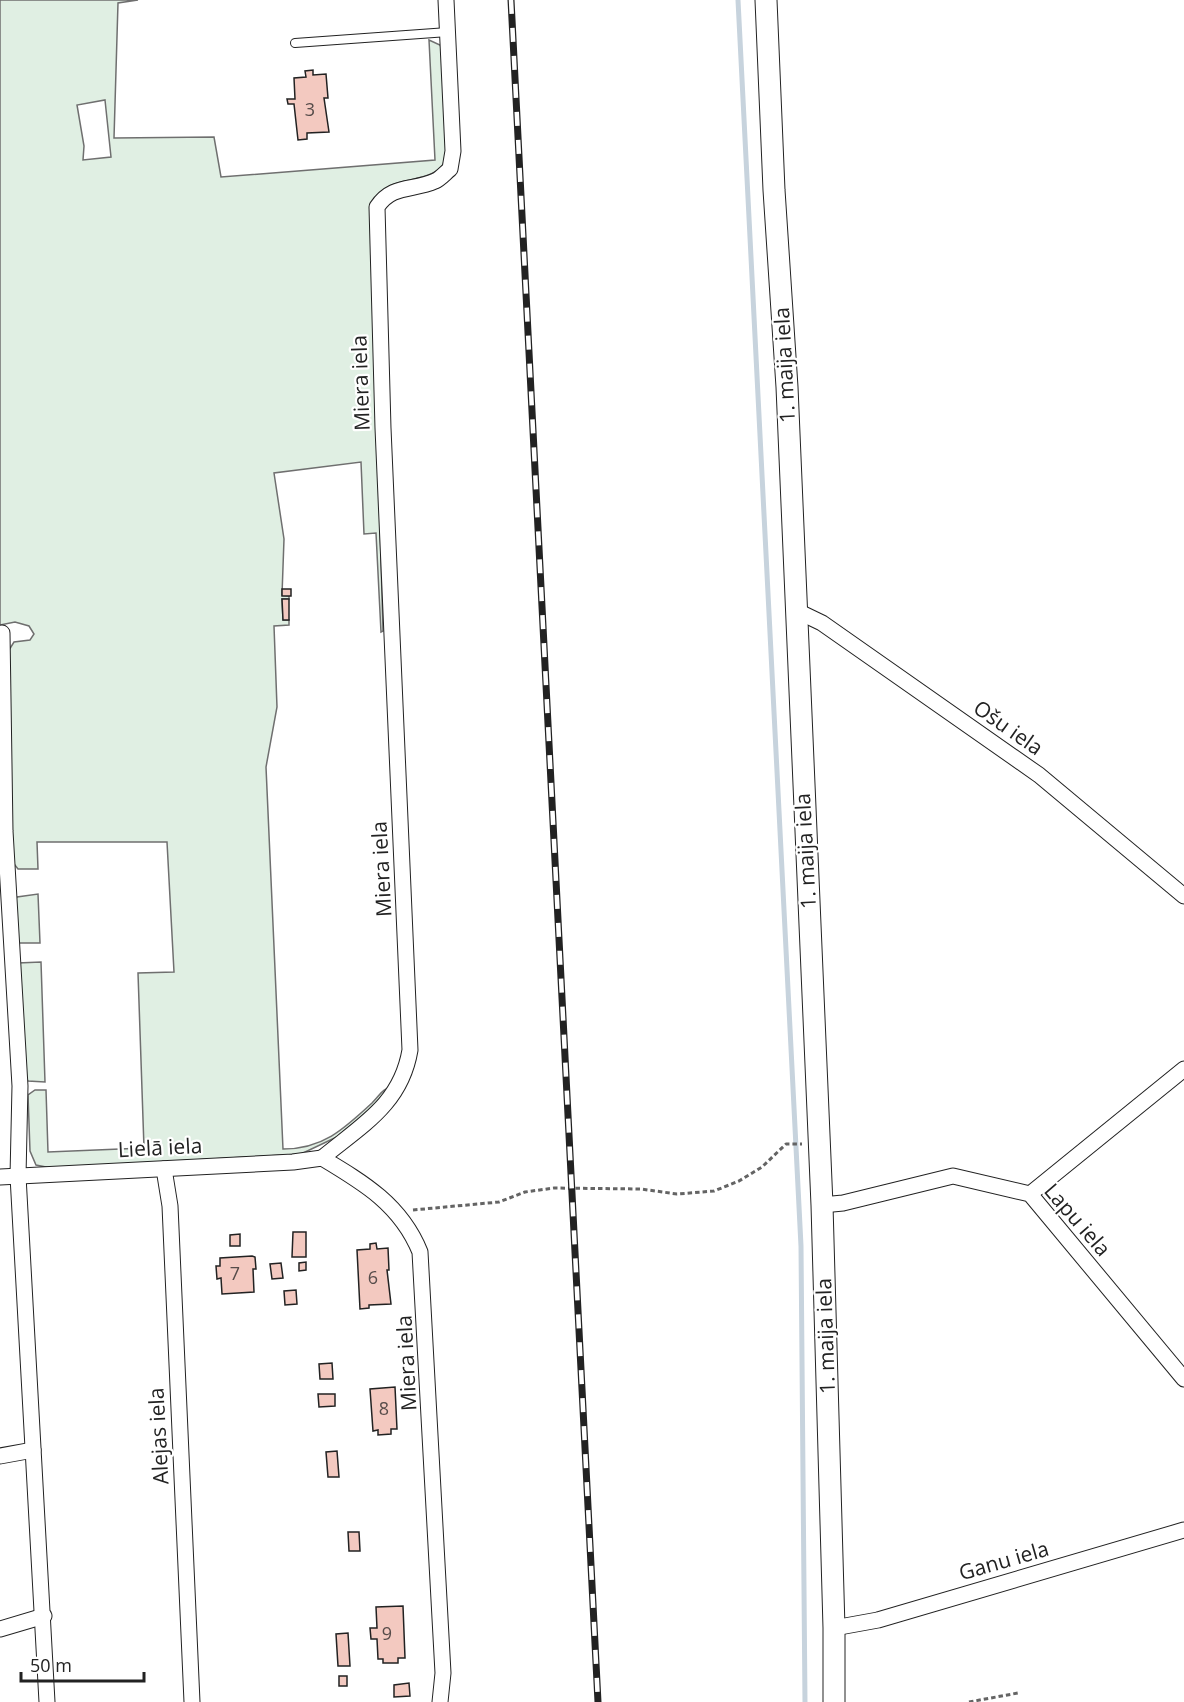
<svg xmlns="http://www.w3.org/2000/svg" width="1184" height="1702" viewBox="0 0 1184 1702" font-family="'Open Sans',sans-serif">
<rect width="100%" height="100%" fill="#fff"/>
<g fill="#e0efe3" stroke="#6f6f6f" stroke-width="1.5" fill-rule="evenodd">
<path d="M 0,0 L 138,0 L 118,3 L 114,138 L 214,137 L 221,177 L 435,160 L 429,40 L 440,45 L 443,52 L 447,146 L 443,166 C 419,188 386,171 371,207 L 383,631 L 381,632 L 376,533 L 364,534 L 361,462 L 274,473 L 284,539 L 282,595 L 289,596 L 289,599 L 282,599 L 283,620 L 289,620 L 289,625 L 274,626 L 277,707 L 266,767 L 283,1149 C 323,1149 344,1129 372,1103 C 379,1096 383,1088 393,1086 L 387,1095 L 343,1134 L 301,1154 L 51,1168 L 36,1165 L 30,1151 L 28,1095 L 35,1090 L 46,1090 L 48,1152 L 144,1148 L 138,973 L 174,972 L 167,842 L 37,842 L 38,869 L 18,869 L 11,860 L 9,650 L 14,642 L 30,640 L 34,634 L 29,626 L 15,622 L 0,625 ZM 105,100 L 111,157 L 83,160 L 84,146 L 77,105 Z"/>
<path d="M 38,894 L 40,943 L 17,943 L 14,903 L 17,897 Z"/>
<path d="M 41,962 L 45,1082 L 28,1081 L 24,1075 L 18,963 Z"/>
</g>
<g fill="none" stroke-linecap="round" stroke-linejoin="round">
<path stroke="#c7d3dd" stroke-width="5" d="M 738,0 L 801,1246 L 805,1702"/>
</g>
<g fill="#f3c9c0" stroke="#222" stroke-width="1.5">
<path d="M 313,70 L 313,75 L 326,74 L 328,98 L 324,98 L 329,132 L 307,133 L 307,139 L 298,140 L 294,104 L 288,104 L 287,99 L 295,99 L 294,78 L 306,77 L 305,71 Z"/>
<rect x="282" y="589" width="9" height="7"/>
<path d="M 282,599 L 289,599 L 289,620 L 283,620 Z"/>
<path d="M 293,1232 L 306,1232 L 306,1257 L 292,1257 Z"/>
<path d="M 240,1234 L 240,1246 L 230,1246 L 230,1235 Z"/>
<path d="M 376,1243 L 377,1249 L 388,1248 L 389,1270 L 387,1270 L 391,1304 L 369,1305 L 369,1308 L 360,1309 L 357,1250 L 370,1249 L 370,1244 Z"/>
<path d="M 252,1256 L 255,1257 L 256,1269 L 253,1269 L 254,1292 L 222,1294 L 221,1278 L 217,1279 L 216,1266 L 220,1266 L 220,1258 Z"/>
<path d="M 306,1262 L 306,1270 L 299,1271 L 299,1263 Z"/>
<path d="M 281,1263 L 283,1278 L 272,1279 L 270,1264 Z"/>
<path d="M 296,1290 L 297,1304 L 285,1305 L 284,1291 Z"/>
<path d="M 332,1363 L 333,1379 L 320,1379 L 319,1364 Z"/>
<path d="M 395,1387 L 397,1429 L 391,1429 L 391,1434 L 378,1435 L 378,1430 L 373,1431 L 370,1389 Z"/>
<path d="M 318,1394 L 335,1394 L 335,1406 L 319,1407 Z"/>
<path d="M 337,1451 L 339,1477 L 328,1477 L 326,1452 Z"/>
<path d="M 348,1532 L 359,1532 L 360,1551 L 349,1551 Z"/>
<path d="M 403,1606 L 405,1658 L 398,1658 L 398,1663 L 383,1663 L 383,1659 L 378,1659 L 377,1639 L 371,1639 L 370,1628 L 377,1628 L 376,1607 Z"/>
<path d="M 348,1633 L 350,1666 L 338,1666 L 336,1634 Z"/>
<rect x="339" y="1676" width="8" height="10"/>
<path d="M 409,1683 L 410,1696 L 394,1697 L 394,1685 Z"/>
</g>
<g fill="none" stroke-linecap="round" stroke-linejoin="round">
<g stroke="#222" stroke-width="10">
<path id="lane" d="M 295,43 L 448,32"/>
</g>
<g stroke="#222" stroke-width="17">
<g id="street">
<path d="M 795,610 L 822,623 L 1039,775 L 1184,896"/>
<path d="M 2,633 L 5,831 L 20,1086 L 18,1176 L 47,1702"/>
<path d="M 164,1169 L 170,1206 L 192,1702"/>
<path d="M 0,1177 L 293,1162 L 322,1158"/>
<path d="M 1030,1194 L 1184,1069"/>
<path d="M 822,1205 L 843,1203 L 953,1176 L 1030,1194 L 1184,1379"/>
<path d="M 0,1456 L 33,1450"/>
<path d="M 834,1628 L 878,1620 L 1184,1530"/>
<path d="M 0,1629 L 44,1616"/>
<path d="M 440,1702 L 443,1673 L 420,1252 C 401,1205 364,1183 322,1158 C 362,1125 401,1104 410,1050 L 383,428 L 377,207 C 392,184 413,191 435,181 C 440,179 445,173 450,169 L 453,151 L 446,0"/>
</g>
</g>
<g stroke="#222" stroke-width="23">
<path id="secondary" d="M 766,0 L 774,190 L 787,387 L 822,1205 L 834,1628 L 834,1702"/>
</g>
<g stroke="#646464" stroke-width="3" stroke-dasharray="4.5 3" stroke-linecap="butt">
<path d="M 413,1210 L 499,1202 L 525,1192 L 554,1188 L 641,1189 L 677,1194 L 714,1191 L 739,1181 L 762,1167 L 786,1144 L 802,1144"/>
<path d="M 969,1702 L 1018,1693"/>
</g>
<use href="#lane" stroke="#fff" stroke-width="8"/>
<use href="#street" stroke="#fff" stroke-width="15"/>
<use href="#secondary" stroke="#fff" stroke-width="21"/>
<g stroke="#222" stroke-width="7">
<path id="rail" d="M 511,0 L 598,1702"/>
</g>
<use href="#rail" stroke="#fff" stroke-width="4.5" stroke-dasharray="14" stroke-linecap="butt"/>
</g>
<g text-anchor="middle" stroke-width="4.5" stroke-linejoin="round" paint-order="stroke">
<g font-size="18" fill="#564c4a">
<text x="310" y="116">3</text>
<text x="235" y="1280">7</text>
<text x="373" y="1284">6</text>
<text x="384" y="1415">8</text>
<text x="387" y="1640">9</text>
</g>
<g font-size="21" fill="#222" stroke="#fff">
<text transform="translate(785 365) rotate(-93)" y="7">1. maija iela</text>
<text transform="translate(361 383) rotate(-92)" y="7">Miera iela</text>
<text transform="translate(1008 728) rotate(35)" y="7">Ošu iela</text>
<text transform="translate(806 851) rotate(-93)" y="7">1. maija iela</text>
<text transform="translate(382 869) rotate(-93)" y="7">Miera iela</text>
<text transform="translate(160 1148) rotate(-3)" y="7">Lielā iela</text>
<text transform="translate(1077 1220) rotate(49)" y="7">Lapu iela</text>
<text transform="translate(826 1336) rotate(-92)" y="7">1. maija iela</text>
<text transform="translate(407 1363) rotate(-93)" y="7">Miera iela</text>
<text transform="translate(159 1436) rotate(-93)" y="7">Alejas iela</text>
<text transform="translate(1004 1561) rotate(-16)" y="7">Ganu iela</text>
</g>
</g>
<path d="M21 1672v9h123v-9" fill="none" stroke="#222222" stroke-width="3"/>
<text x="30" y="1672" font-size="18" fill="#222222" stroke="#ffffff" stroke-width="4.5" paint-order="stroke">50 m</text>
</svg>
